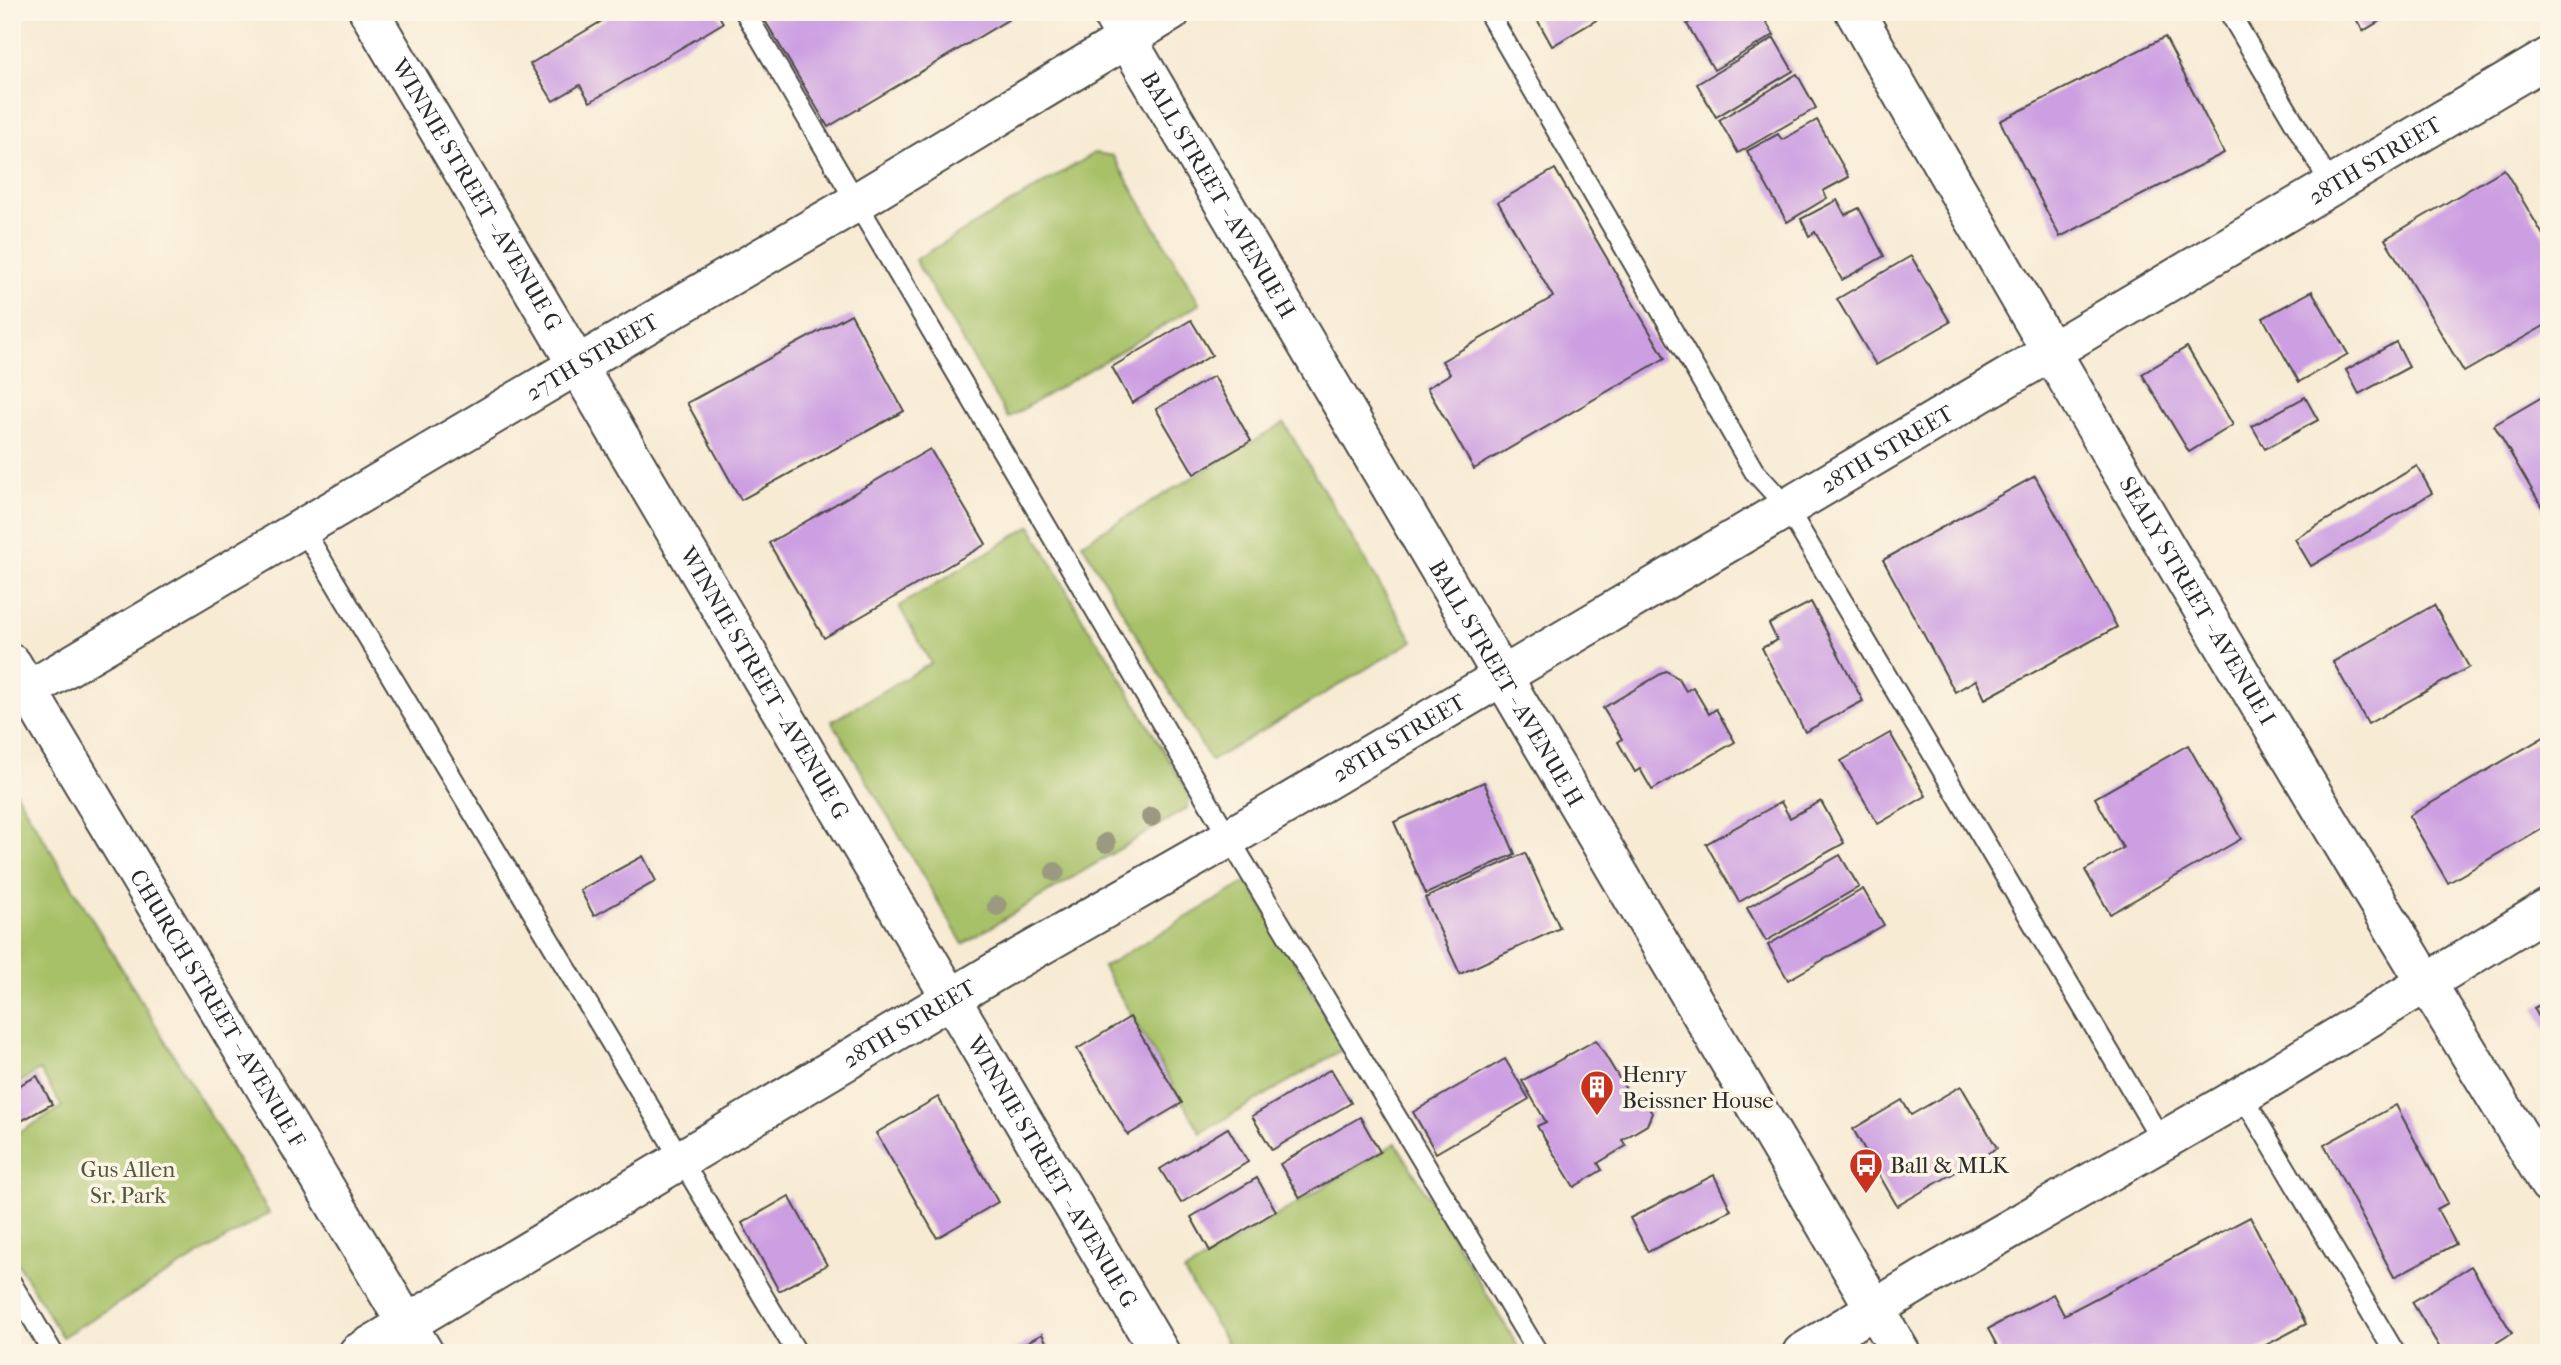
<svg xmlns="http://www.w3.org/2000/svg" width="2561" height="1365" viewBox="0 0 2561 1365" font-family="'IM FELL French Canon',serif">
<rect width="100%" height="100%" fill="#fcf5e5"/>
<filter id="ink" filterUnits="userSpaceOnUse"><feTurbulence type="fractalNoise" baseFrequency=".0143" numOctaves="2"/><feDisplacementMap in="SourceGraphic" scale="14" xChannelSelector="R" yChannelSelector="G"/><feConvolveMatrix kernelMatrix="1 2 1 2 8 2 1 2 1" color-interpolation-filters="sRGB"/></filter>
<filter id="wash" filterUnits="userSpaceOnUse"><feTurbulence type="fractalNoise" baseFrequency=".00686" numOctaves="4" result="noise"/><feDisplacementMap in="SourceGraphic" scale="28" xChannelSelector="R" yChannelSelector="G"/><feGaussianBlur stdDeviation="1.57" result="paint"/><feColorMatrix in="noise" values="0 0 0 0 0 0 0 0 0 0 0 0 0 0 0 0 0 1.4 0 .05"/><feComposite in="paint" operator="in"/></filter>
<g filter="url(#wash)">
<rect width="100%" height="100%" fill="#f7ebd4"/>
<g fill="#a7c167" stroke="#697649" stroke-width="2">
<path d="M 1095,153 L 1113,156 L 1200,304 L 1008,418 L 915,260 Z"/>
<path d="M 1284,423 L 1413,641 L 1211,761 L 1082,543 Z"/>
<path d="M 1031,526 L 1087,627 L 1106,653 L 1190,796 L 1187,808 L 963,944 L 832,721 L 931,663 L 899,606 Z"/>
<path d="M 13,788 L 269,1213 L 62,1337 L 12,1254 L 12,1137 L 62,1107 L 40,1070 L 12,1087 Z"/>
<path d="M 1248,881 L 1345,1048 L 1201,1133 L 1103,967 Z"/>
<path d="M 1396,1143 L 1522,1353 L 1233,1353 L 1184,1272 Z"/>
</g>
<g id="blocks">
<g fill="#cc9fe2">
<path d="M 617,12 L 717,12 L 723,23 L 590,102 L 580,85 L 553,101 L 530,64 Z"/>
<path d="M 760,12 L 1021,12 L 828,127 Z"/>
<path d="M 1533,12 L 1610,12 L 1552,46 Z"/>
<path d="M 1706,12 L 1760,12 L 1774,35 L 1714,70 L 1687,24 Z"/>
<path d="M 2352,12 L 2395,12 L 2363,31 Z"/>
<path d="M 2165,37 L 2224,153 L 2060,237 L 2000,121 Z"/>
<path d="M 1774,38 L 1793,71 L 1716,117 L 1697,84 Z"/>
<path d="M 1797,74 L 1816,108 L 1738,153 L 1719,120 Z"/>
<path d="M 1817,120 L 1849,177 L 1823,191 L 1827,198 L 1787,222 L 1747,151 L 1778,134 L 1782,140 Z"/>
<path d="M 1555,169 L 1665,358 L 1474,469 L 1427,388 L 1450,374 L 1442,361 L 1553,297 L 1498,202 Z"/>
<path d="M 2504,169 L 2549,245 L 2549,323 L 2464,372 L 2385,239 Z"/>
<path d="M 1837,200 L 1845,215 L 1859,208 L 1884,256 L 1842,280 L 1815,232 L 1809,236 L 1801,219 Z"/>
<path d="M 1911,256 L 1950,322 L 1876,365 L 1837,299 Z"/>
<path d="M 2312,291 L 2348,354 L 2299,382 L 2263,318 Z"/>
<path d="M 851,314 L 904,411 L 741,500 L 687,403 Z"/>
<path d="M 1191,320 L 1212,355 L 1132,403 L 1112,367 Z"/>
<path d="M 2396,342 L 2409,367 L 2359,394 L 2346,370 Z"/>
<path d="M 2187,347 L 2233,425 L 2189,452 L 2142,374 Z"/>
<path d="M 1214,376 L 1251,441 L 1194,474 L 1156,409 Z"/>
<path d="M 2549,393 L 2549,519 L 2494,425 Z"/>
<path d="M 2305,397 L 2318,420 L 2265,449 L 2252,426 Z"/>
<path d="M 930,449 L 986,544 L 824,638 L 769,543 Z"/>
<path d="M 2417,466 L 2432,493 L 2311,566 L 2295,539 Z"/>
<path d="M 2035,476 L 2117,627 L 1985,699 L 1976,680 L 1955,692 L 1883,560 Z"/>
<path d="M 1811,602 L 1863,701 L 1805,732 L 1762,648 L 1777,640 L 1769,624 Z"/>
<path d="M 2434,605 L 2469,667 L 2368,724 L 2333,662 Z"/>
<path d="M 1666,671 L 1678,678 L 1686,691 L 1693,687 L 1709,714 L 1716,709 L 1735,742 L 1652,790 L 1640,769 L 1635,772 L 1618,742 L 1622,739 L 1603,708 Z"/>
<path d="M 1890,733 L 1926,796 L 1878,824 L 1841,761 Z"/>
<path d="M 2549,734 L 2549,824 L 2448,883 L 2409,816 Z"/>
<path d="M 2188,745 L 2241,839 L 2110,914 L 2085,870 L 2123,848 L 2095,798 Z"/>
<path d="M 1484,782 L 1515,854 L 1426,894 L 1394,822 Z"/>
<path d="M 1821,801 L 1844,843 L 1739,902 L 1706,844 L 1781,802 L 1790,818 Z"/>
<path d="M 1525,853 L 1560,928 L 1460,974 L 1425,898 Z"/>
<path d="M 1840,855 L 1859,887 L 1766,941 L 1747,908 Z"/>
<path d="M 643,856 L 656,881 L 594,916 L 580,890 Z"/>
<path d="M 1863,889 L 1884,925 L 1788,980 L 1768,945 Z"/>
<path d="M 2549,1000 L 2549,1036 L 2534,1008 Z"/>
<path d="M 1130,1017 L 1182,1103 L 1128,1135 L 1077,1049 Z"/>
<path d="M 1596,1040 L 1630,1096 L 1641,1096 L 1652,1113 L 1647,1125 L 1622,1140 L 1626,1146 L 1598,1163 L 1602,1170 L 1574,1187 L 1537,1126 L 1546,1122 L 1522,1081 Z"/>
<path d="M 1505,1059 L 1529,1099 L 1436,1153 L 1413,1112 Z"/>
<path d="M 1331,1069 L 1351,1103 L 1272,1150 L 1252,1116 Z"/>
<path d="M 37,1076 L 52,1104 L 12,1126 L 12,1089 Z"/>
<path d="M 1961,1086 L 1997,1148 L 1897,1206 L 1853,1129 L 1902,1100 L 1911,1115 Z"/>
<path d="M 938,1097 L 998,1202 L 937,1238 L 876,1133 Z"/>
<path d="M 2396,1105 L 2448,1203 L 2437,1209 L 2456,1244 L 2394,1277 L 2324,1145 Z"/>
<path d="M 1360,1117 L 1380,1152 L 1300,1198 L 1280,1164 Z"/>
<path d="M 1228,1128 L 1248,1162 L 1181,1203 L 1160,1169 Z"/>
<path d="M 1714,1175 L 1731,1210 L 1648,1252 L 1630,1218 Z"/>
<path d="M 1257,1178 L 1276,1211 L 1210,1251 L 1191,1217 Z"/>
<path d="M 789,1196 L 827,1265 L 779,1291 L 742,1223 Z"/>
<path d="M 2250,1217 L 2306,1324 L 2251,1353 L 2001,1353 L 1988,1329 L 2053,1294 L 2064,1315 Z"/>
<path d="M 2471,1266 L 2512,1333 L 2480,1353 L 2443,1353 L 2412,1302 Z"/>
<path d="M 1042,1334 L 1052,1353 L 1008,1353 Z"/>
</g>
</g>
</g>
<g filter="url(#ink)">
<use href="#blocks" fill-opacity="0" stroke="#4a4844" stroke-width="2"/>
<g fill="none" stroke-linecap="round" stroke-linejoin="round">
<g stroke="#4a4844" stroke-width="23">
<g id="service">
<path d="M 745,12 L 1229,838 L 1538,1353"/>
<path d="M 1488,12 L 1754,471 L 1786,506 L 2162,1141"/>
<path d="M 2229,12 L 2332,186"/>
<path d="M 303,529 L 797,1353"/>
<path d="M 2242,1095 L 2395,1353"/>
<path d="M 12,1284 L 53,1353"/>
</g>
</g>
<g stroke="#4a4844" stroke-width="42">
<g id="minor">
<path id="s1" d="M 369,12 C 635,458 894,907 1160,1353"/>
<path id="s2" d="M 1855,12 C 2080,406 2312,797 2549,1184"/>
<path id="s3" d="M 12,700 L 579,364 L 857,202 L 1171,12"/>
<path id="s4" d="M 358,1353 L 998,970 L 1229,838 L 2549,57"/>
</g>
</g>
<g stroke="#4a4844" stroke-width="42">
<g id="tertiary">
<path id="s5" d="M 1111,12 L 1901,1353"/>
<path id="s6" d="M 12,664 L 424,1353"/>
</g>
</g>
<g stroke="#4a4844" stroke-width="42">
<path id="secondary" d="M 1802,1353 L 1922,1280 L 2242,1095 L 2549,908"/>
</g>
<use href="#service" stroke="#fff" stroke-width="19"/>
<use href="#minor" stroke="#fff" stroke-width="38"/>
<use href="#tertiary" stroke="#fff" stroke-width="38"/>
<use href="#secondary" stroke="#fff" stroke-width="38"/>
</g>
<g fill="#9b9a81">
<circle cx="1151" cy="817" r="10"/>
<circle cx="1106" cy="843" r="10"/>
<circle cx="1055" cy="872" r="10"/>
<circle cx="997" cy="906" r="10"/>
</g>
</g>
<defs>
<g id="building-pin" transform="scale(1.75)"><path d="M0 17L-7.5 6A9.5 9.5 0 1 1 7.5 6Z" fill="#c8321e" stroke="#fcf5e5"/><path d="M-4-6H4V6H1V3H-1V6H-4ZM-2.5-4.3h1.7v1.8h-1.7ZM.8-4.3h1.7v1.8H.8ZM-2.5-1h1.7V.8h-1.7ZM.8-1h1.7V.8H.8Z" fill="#fff"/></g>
<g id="bus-pin" transform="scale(1.75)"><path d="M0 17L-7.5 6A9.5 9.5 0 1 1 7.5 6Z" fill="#c8321e" stroke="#fcf5e5"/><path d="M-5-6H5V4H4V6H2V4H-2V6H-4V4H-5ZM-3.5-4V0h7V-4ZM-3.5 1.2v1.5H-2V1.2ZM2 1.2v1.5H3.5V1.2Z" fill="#fff"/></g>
</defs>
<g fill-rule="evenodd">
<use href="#building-pin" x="1597" y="1087"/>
<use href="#bus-pin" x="1866" y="1165"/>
</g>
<g text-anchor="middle" stroke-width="7" stroke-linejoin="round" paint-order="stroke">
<g font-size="23" fill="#2b2b2b" stroke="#fcf5e5">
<text dy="8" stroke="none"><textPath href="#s4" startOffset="2343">28TH STREET</textPath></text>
<text dy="8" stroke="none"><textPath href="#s1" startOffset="212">WINNIE STREET - AVENUE G</textPath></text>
<text dy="8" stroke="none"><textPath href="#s5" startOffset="212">BALL STREET - AVENUE H</textPath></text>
<text dy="8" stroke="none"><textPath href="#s3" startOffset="674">27TH STREET</textPath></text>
<text dy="8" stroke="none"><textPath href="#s4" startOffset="1776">28TH STREET</textPath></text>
<text dy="8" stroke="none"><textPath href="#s2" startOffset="681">SEALY STREET - AVENUE I</textPath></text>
<text dy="8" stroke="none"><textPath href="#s1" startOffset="779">WINNIE STREET - AVENUE G</textPath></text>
<text dy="8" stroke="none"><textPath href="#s5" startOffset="779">BALL STREET - AVENUE H</textPath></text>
<text dy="8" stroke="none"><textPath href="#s4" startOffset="1209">28TH STREET</textPath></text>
<text dy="8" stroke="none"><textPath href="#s6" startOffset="401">CHURCH STREET - AVENUE F</textPath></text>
<text dy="8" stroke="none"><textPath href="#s4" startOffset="642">28TH STREET</textPath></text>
<text dy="8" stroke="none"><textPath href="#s1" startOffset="1346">WINNIE STREET - AVENUE G</textPath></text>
</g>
<g font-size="23" fill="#2b2b2b" stroke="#fcf5e5" text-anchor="start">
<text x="1622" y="1082">Henry<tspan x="1622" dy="26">Beissner House</tspan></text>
<text x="1890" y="1173">Ball &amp; MLK</text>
</g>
<g font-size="23" fill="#50583d" stroke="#fcf5e5">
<text x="128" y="1177">Gus Allen<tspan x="128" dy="26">Sr. Park</tspan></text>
</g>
</g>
<rect width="2561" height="1365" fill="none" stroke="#fcf5e5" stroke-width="42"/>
</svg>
